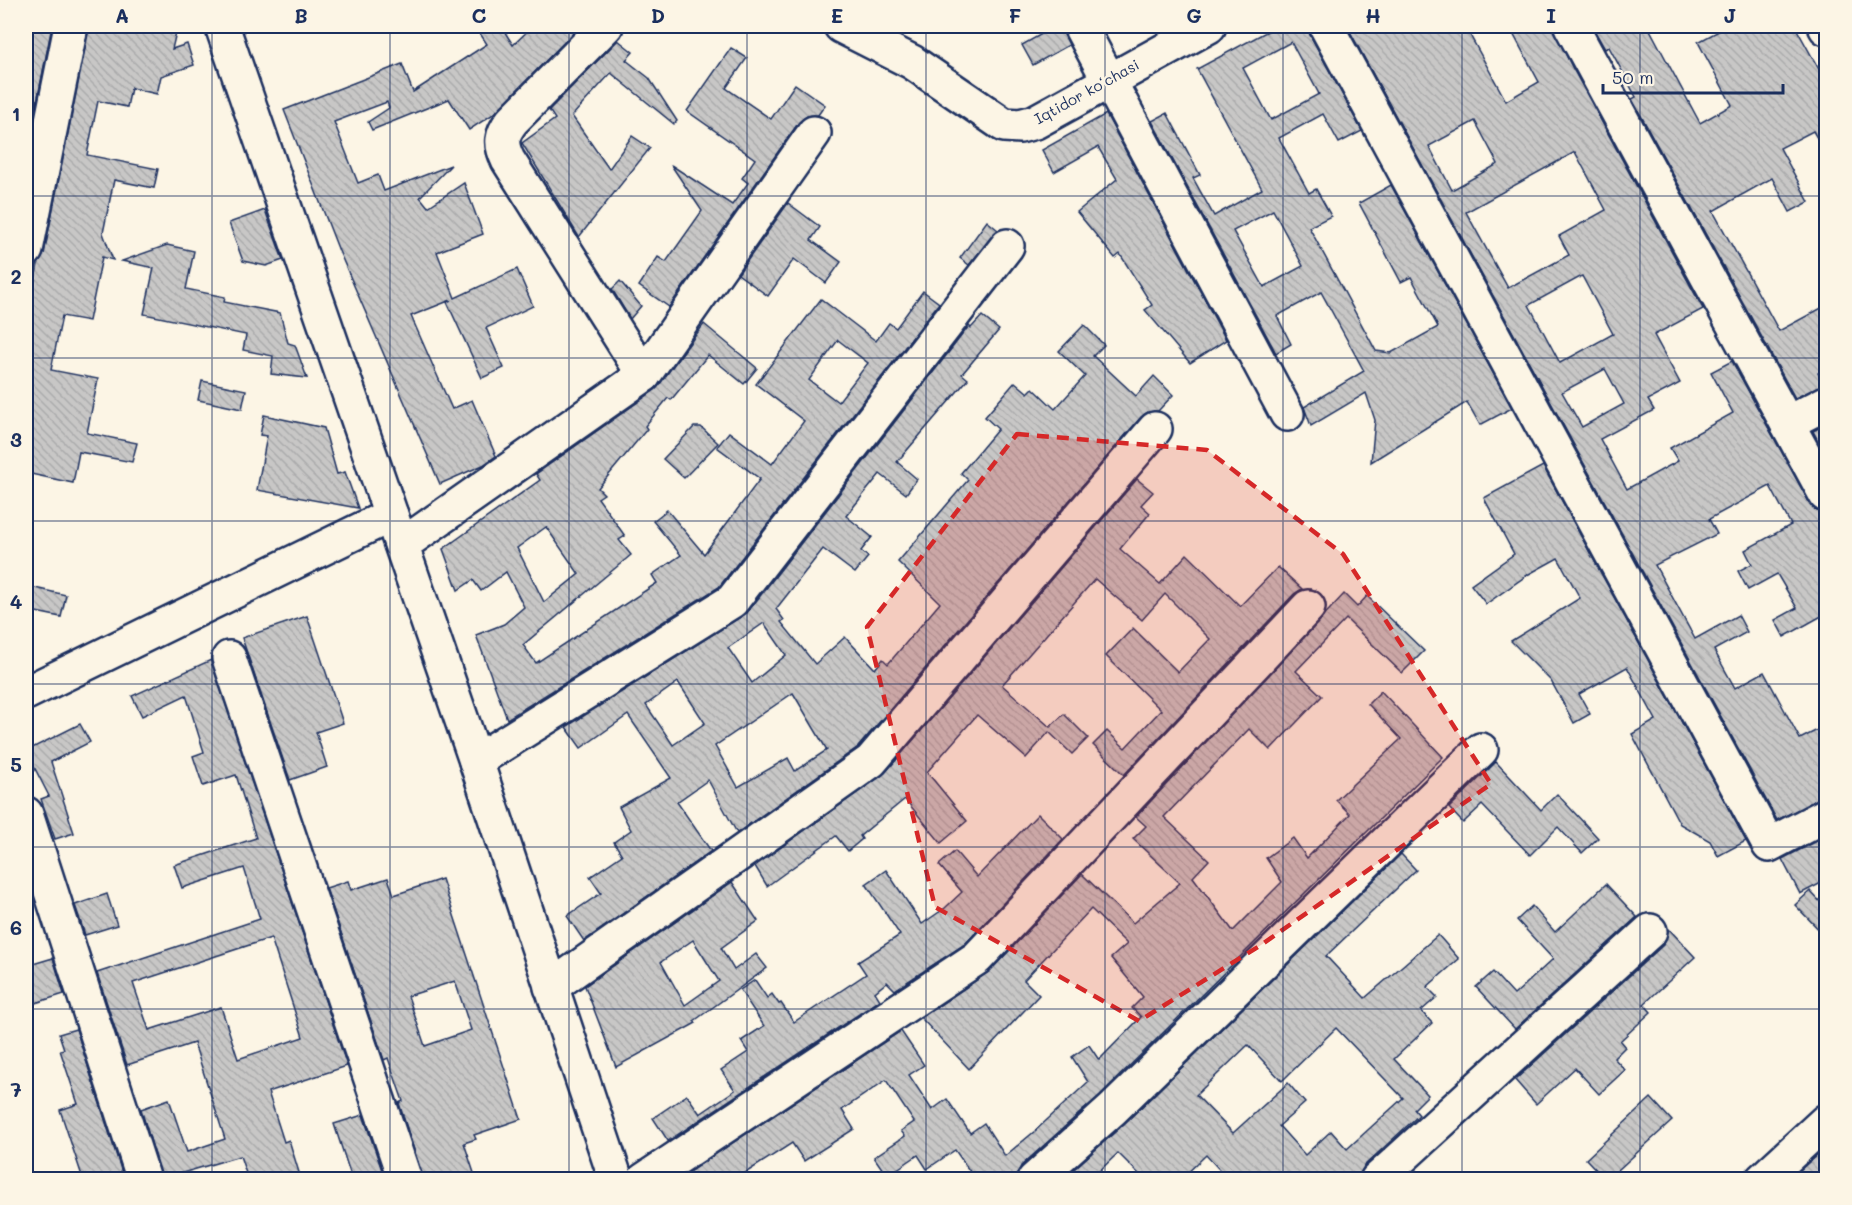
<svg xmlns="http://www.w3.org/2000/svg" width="1852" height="1205" viewBox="0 0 1852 1205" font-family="Mali,sans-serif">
<defs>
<pattern id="building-back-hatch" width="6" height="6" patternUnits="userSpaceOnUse" patternTransform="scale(1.5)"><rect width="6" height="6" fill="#c8c7c6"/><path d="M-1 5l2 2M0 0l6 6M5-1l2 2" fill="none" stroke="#ababac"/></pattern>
</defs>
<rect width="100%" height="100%" fill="#fcf5e5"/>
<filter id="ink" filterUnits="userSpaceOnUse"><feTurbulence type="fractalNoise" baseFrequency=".0167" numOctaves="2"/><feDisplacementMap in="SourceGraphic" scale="12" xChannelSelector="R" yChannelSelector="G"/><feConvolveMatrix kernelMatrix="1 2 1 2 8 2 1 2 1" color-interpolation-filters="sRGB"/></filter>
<g filter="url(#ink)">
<g fill="url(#building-back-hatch)" stroke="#1b2f5e" stroke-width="1.5" fill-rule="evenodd">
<path d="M 26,26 L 52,26 L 26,157 Z"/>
<path d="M 89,26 L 177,28 L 172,49 L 187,44 L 194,65 L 161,76 L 157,94 L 131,88 L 127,107 L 98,101 L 87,155 L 158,169 L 154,188 L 114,180 L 103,233 L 113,260 L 102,257 L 89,321 L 62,316 L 51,370 L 98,379 L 87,433 L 137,443 L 132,462 L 79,452 L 73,483 L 26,473 L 26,325 L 38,264 L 44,254 Z"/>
<path d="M 475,26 L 501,26 L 513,45 L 533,26 L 580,26 L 495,113 L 469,130 L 449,99 L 372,130 L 368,122 L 389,108 L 387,102 L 334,122 L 358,183 L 378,175 L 384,191 L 451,165 L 420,197 L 428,207 L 464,183 L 483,234 L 437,252 L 455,298 L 517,269 L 533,306 L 486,328 L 504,368 L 482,378 L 447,302 L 451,300 L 411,316 L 452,409 L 472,400 L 496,456 L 483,465 L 440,484 L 339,251 L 284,110 L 402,64 L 413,92 L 487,44 Z"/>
<path d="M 1056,26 L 1061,26 L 1069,45 L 1033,65 L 1022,45 Z"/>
<path d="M 1277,26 L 1307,26 L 1310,35 L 1362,131 L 1339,143 L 1323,114 L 1279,138 L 1309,193 L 1316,189 L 1331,216 L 1309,227 L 1376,351 L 1391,353 L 1438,327 L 1411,277 L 1401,282 L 1359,203 L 1391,185 L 1512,408 L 1480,425 L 1467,402 L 1371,462 L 1375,420 L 1366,393 L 1311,426 L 1304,407 L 1364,371 L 1321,292 L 1277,316 L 1291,344 L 1276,353 L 1152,121 L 1167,113 L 1200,175 L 1193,178 L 1214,216 L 1262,189 L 1197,69 ZM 1291,42 L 1319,94 L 1271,120 L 1243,68 ZM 1273,210 L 1303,266 L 1264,287 L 1233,231 Z"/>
<path d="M 1347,26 L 1465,26 L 1506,101 L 1539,82 L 1509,26 L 1552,26 L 1572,67 L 1703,309 L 1654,335 L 1680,383 L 1648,400 L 1654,410 L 1600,439 L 1627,489 L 1678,461 L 1670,448 L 1733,413 L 1711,372 L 1732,361 L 1810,504 L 1817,511 L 1827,514 L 1827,613 L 1784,637 L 1775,620 L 1797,608 L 1777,574 L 1748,590 L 1738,571 L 1752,564 L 1745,550 L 1791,525 L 1770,486 L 1709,519 L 1717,534 L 1655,565 L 1695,639 L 1738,615 L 1747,632 L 1714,650 L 1735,688 L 1764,672 L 1800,739 L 1827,725 L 1827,796 L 1777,820 ZM 1475,121 L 1498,164 L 1452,190 L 1429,146 ZM 1575,152 L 1606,210 L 1559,236 L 1569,255 L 1508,288 L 1466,212 ZM 1582,276 L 1613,334 L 1560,363 L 1529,305 ZM 1605,369 L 1624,404 L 1582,427 L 1562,392 Z"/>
<path d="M 1592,26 L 1648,26 L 1700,123 L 1732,105 L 1698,42 L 1728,26 L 1795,26 L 1827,84 L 1827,155 L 1813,131 L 1780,148 L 1809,202 L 1790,212 L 1772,178 L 1713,211 L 1779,331 L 1827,305 L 1827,368 L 1818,373 L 1824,385 L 1795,398 L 1632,99 L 1636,97 L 1609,47 L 1605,49 Z"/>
<path d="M 618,40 L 633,52 L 626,60 L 649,78 L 677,121 L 674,124 L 611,73 L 572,116 L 609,169 L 632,136 L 650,148 L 579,237 L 522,143 L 555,119 L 549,110 Z"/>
<path d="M 731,48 L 747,58 L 726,88 L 771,119 L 795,84 L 825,105 L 818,115 L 807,116 L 799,122 L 669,307 L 639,286 L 658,257 L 666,262 L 702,211 L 671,165 L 732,205 L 748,183 L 742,178 L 755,159 L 687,111 Z"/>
<path d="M 1106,114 L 1226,340 L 1190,363 L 1145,310 L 1152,305 L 1120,254 L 1115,258 L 1077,212 L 1117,179 L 1098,147 L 1054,172 L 1042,150 Z"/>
<path d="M 788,203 L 820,227 L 811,240 L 841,262 L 826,283 L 794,259 L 768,296 L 738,274 Z"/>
<path d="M 265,210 L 283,260 L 266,266 L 243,261 L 229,223 Z"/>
<path d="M 987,221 L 998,230 L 969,265 L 960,258 Z"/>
<path d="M 167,245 L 194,251 L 186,289 L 225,297 L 224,302 L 280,313 L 288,343 L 295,345 L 307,378 L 271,374 L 273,356 L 243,350 L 246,335 L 144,314 L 154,268 L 122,261 Z"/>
<path d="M 620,281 L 641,306 L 630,319 L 612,289 Z"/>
<path d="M 923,291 L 939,303 L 719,587 L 507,719 L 476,635 L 504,624 L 524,607 L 506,572 L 481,591 L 473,580 L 458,590 L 443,549 L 540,480 L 536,474 L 655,390 L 704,324 L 757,368 L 744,384 L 708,355 L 671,400 L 668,398 L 645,426 L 647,429 L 598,488 L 604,494 L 598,498 L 625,536 L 619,540 L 631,555 L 523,645 L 536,663 L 657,583 L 652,575 L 681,555 L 653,521 L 667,510 L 704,554 L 760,479 L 717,447 L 729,432 L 772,464 L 804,421 L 756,384 L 821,299 L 876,341 L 889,323 L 896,328 ZM 838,340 L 868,363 L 838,402 L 809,380 ZM 546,527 L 579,574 L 544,602 L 517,548 Z"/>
<path d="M 982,316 L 999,330 L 962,374 L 968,379 L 897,462 L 917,479 L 906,494 L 880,474 L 846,516 L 872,537 L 861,551 L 868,557 L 855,573 L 823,549 L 776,609 L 784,620 L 781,622 L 815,664 L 845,637 L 875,669 L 883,659 L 888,664 L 940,603 L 898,562 L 968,480 L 961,473 L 998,429 L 985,417 L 1015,382 L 1028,393 L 1033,388 L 1055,409 L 1085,376 L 1059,351 L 1084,325 L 1104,345 L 1093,356 L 1136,396 L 1154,376 L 1173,395 L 1158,411 L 1148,412 L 1141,417 L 858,747 L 737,833 L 708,780 L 677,802 L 711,851 L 584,941 L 567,916 L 601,893 L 590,877 L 622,855 L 614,842 L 631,830 L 619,807 L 671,778 L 628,715 L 581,748 L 566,727 L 747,613 L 969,326 L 971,328 ZM 764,623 L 786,655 L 752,683 L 728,648 ZM 678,682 L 705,723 L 673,745 L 646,705 ZM 793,693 L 827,750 L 795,771 L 788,758 L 738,787 L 715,746 Z"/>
<path d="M 202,381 L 246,390 L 242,409 L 198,400 Z"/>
<path d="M 264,415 L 324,428 L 337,474 L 345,472 L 358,508 L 257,490 L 267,436 L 260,435 Z"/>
<path d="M 1827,424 L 1827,457 L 1813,431 Z"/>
<path d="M 694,427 L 701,427 L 718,443 L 684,478 L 663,459 Z"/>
<path d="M 1543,466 L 1746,841 L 1718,856 L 1710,841 L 1680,824 L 1632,734 L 1656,720 L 1627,667 L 1579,694 L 1590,714 L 1574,723 L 1551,681 L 1511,641 L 1580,598 L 1558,558 L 1529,574 L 1486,604 L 1471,585 L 1514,554 L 1484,498 Z"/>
<path d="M 1137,479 L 1153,492 L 1141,505 L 1150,513 L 1120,549 L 1160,584 L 1187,554 L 1240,606 L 1278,567 L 1302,589 L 1294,594 L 1124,775 L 1093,745 L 1107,731 L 1125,748 L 1161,710 L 1106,656 L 1133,628 L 1178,672 L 1210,639 L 1165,594 L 1142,620 L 1095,579 L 1002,685 L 1050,727 L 1064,714 L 1088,738 L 1072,754 L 1049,732 L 1026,758 L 977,715 L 927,772 L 967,821 L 941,843 L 905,799 L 860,836 L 862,839 L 848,851 L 836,836 L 767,886 L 755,866 L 885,773 Z"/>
<path d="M 26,586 L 66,595 L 61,617 L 26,610 Z"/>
<path d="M 1344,594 L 1357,607 L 1367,596 L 1424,651 L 1402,673 L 1346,619 L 1296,671 L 1322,696 L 1270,750 L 1249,729 L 1164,817 L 1209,860 L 1193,877 L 1233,931 L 1282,882 L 1266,858 L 1293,838 L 1307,858 L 1350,814 L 1336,800 L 1401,739 L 1368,704 L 1381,691 L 1443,757 L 1100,1095 L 1021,1166 L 1016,1179 L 975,1179 L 955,1150 L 927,1169 L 918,1155 L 887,1176 L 874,1157 L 905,1136 L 901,1131 L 914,1122 L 886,1080 L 842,1110 L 854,1129 L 804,1161 L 792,1143 L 736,1179 L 694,1179 L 689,1172 L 901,1031 L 924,1065 L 909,1075 L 932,1110 L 947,1099 L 970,1133 L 984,1123 L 1005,1156 L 1035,1131 L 1088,1082 L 1072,1057 L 1089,1045 L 1099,1060 L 1141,1017 L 1132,1008 L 1143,997 L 1111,958 L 1127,944 L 1091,909 L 1024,980 L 1039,995 L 969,1069 L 921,1018 L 990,971 L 1082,874 L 1133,923 L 1180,883 L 1133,839 L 1146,826 L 1136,817 Z"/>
<path d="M 307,616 L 343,723 L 316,732 L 327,767 L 290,780 L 242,638 Z"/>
<path d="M 211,660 L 347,1066 L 268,1092 L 284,1142 L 289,1140 L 301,1179 L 248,1179 L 240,1156 L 162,1179 L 141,1109 L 169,1099 L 187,1152 L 225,1139 L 194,1043 L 127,1065 L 97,973 L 260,919 L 244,868 L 182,888 L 174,865 L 256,838 L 236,775 L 203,786 L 193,756 L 204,752 L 186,695 L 142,716 L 132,696 ZM 271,938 L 303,1037 L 238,1059 L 221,1007 L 149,1030 L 133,983 Z"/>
<path d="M 80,724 L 90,742 L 51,762 L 74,833 L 55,839 L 41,799 L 49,796 L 26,751 Z"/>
<path d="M 1496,762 L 1541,810 L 1557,794 L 1598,838 L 1582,853 L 1558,827 L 1530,855 L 1482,805 L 1463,823 L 1449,808 Z"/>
<path d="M 1038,814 L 1063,839 L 965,944 L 895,990 L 887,982 L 875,992 L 880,1000 L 668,1141 L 653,1118 L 687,1095 L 700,1114 L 735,1090 L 721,1070 L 748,1052 L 741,1041 L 764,1026 L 740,990 L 755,980 L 767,998 L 772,994 L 779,1004 L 781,1003 L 794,1022 L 866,974 L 858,962 L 900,935 L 866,884 L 886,870 L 922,924 L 945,908 L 962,892 L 939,865 L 955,851 L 977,877 Z"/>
<path d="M 1827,836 L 1827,880 L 1800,894 L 1782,859 Z"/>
<path d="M 1401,854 L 1416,870 L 1326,956 L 1365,998 L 1438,935 L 1459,959 L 1427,987 L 1437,997 L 1421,1011 L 1432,1023 L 1394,1059 L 1428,1095 L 1414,1109 L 1419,1115 L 1364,1166 L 1359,1179 L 1228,1179 L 1206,1155 L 1181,1179 L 1144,1179 L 1118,1153 L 1091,1179 L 1063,1179 L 1126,1122 ZM 1336,1028 L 1403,1098 L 1347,1149 L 1331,1131 L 1305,1155 L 1279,1126 L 1305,1103 L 1288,1083 L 1233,1133 L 1196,1095 L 1248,1045 L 1282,1081 Z"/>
<path d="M 388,878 L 394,895 L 442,879 L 521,1119 L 474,1135 L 476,1139 L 464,1143 L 476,1179 L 423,1179 L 399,1103 L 403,1101 L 388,1058 L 384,1060 L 326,888 L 348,881 L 351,890 ZM 455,981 L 471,1030 L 425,1046 L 408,996 Z"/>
<path d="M 732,882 L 758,921 L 721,948 L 734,970 L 756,954 L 767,968 L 694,1021 L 696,1023 L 616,1067 L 585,986 ZM 693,940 L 719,981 L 685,1005 L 661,962 Z"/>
<path d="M 1606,884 L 1637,917 L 1515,1029 L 1476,987 L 1493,972 L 1514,995 L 1553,959 L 1517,920 L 1532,906 L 1555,932 Z"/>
<path d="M 1810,891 L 1827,909 L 1827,938 L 1795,905 Z"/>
<path d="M 107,894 L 117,925 L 85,935 L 75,905 Z"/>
<path d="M 1669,929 L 1695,957 L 1644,1004 L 1651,1012 L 1620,1041 L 1625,1047 L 1614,1058 L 1625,1070 L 1599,1094 L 1575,1068 L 1536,1104 L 1515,1080 L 1663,945 Z"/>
<path d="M 53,958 L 64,994 L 26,1006 L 26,966 Z"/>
<path d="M 76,1029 L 124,1179 L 83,1179 L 60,1110 L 78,1104 L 60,1050 L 64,1049 L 59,1034 Z"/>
<path d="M 1651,1098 L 1672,1121 L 1608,1179 L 1605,1179 L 1586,1159 Z"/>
<path d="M 363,1115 L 385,1179 L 352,1179 L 334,1124 Z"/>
<path d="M 1827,1146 L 1827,1179 L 1790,1179 Z"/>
</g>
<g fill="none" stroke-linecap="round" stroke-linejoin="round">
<g stroke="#1b2f5e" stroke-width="38">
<g id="minor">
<path d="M 222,26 L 476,761 L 616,1180"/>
<path d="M 606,26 L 512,121 C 501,135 500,144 508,160 L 644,375"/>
<path d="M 841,26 L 912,62 L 1004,125 L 1020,126 L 1035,122 L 1209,26"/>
<path d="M 1080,26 L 1287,414"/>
<path d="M 1326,26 L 1769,845 L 1826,815"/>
<path d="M 1571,26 L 1826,495"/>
<path d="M 1825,26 L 1826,28"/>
<path d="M 26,250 L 71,26"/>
<path d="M 1787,423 L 1826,403"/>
<path d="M 402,545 L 644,375 L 814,133"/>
<path d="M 229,658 L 405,1180"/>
<path d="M 26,693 L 391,515"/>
<path d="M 476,761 L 732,601 L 1007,246"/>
<path d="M 26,814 L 144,1180"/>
<path d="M 551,987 L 871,761 L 1155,429"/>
<path d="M 644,1180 L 977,958 L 1308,607"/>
<path d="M 1034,1180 L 1113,1109 L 1481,750"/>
<path d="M 1377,1180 L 1650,931"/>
<path d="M 1762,1180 L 1826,1121"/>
</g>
</g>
<use href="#minor" stroke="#fcf5e5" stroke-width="33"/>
</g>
</g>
<path fill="#d62828" fill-opacity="0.2" stroke="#d62828" stroke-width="4.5" stroke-dasharray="12 8" stroke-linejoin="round" d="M 1017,434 L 1207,450 L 1343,554 L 1491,784 L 1261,945 L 1139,1021 L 935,907 L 867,627 Z"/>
<path fill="none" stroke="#1b2f5e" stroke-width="1.5" stroke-opacity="0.55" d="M 212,26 L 212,1180M 390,26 L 390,1180M 569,26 L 569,1180M 747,26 L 747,1180M 926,26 L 926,1180M 1105,26 L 1105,1180M 1283,26 L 1283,1180M 1462,26 L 1462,1180M 1640,26 L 1640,1180M 26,196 L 1826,196M 26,358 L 1826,358M 26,521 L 1826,521M 26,684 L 1826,684M 26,847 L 1826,847M 26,1009 L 1826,1009"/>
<g text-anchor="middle" stroke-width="4.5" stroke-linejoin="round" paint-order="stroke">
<g font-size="15" fill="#1b2f5e" stroke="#fcf5e5">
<text transform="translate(1087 92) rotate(-29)" y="5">Iqtidor koʻchasi</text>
</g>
</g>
<rect width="1852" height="1205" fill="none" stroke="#fcf5e5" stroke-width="66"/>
<path d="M1603 84v9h180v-9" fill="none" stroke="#1b2f5e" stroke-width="3"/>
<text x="1612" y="84" font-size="18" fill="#1b2f5e" stroke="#fcf5e5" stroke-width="4.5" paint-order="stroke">50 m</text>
<rect x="33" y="33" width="1786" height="1139" fill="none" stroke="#1b2f5e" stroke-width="2"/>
<g font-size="20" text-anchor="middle" font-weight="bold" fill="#1b2f5e">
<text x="122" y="23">A</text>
<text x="301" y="23">B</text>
<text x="479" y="23">C</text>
<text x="658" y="23">D</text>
<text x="837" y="23">E</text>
<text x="1015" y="23">F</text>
<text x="1194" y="23">G</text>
<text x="1373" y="23">H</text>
<text x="1551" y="23">I</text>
<text x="1730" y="23">J</text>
<text x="16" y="121">1</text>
<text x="16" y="284">2</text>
<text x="16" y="447">3</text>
<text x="16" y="609">4</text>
<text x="16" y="772">5</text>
<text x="16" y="935">6</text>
<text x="16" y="1097">7</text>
</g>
</svg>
